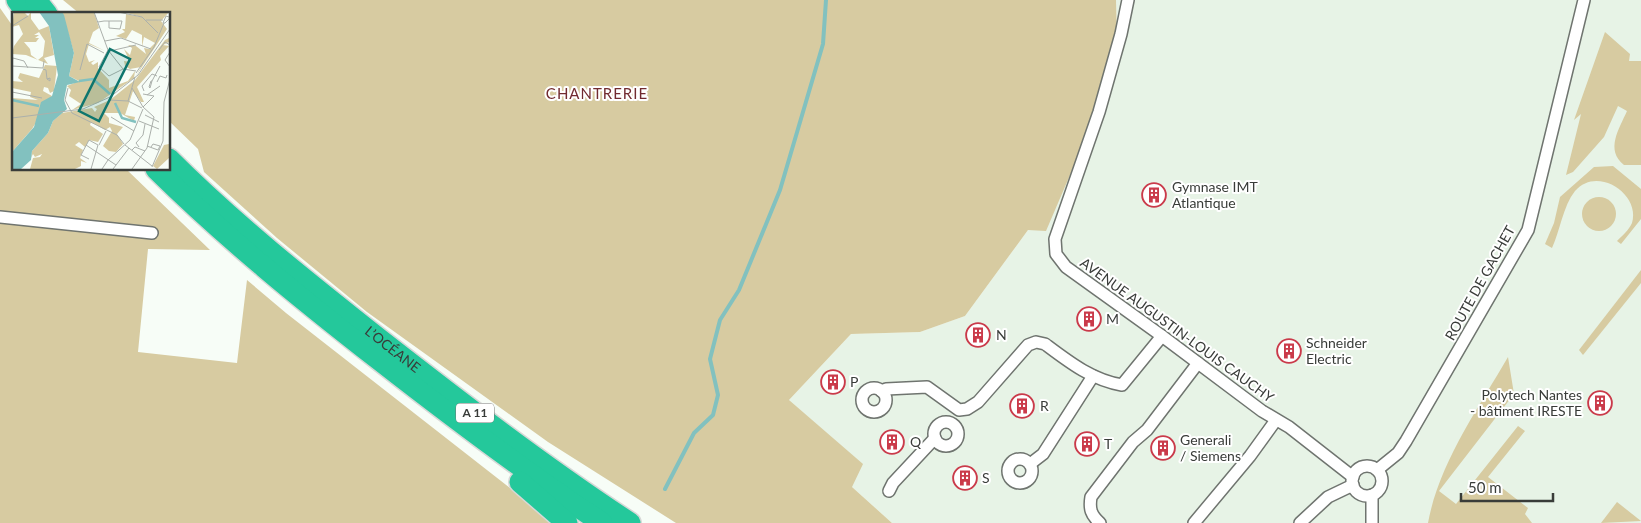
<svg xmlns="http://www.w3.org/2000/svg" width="1641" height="523" viewBox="0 0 1641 523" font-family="Lato,sans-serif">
<rect width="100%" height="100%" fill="#f7fdf7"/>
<path fill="#e7f3e6" d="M 1116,0 L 1641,0 L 1641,523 L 892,523 L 852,487 L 789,400 L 851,334 L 920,332 L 965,316 L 1028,230 L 1117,39 Z"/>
<g fill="#d7cba1">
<path d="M 63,0 L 1116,0 L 1117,38 L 1085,140 L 1046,231 L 1028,230 L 965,316 L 920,332 L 851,334 L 789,400 L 863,464 L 852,487 L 892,523 L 676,523 L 548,442 L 367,312 L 277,238 L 204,172 L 198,149 L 169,121 L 169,14 L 80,14 Z"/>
<path d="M 0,8 L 14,28 L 14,169 L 126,169 L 210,250 L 148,249 L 138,352 L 237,363 L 247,280 L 286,313 L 533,506 L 550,523 L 0,523 Z"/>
<path d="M 1605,32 L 1630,54 L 1629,61 L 1641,61 L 1641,165 L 1624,165 C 1605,150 1619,129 1627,111 L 1618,106 L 1604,137 L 1573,172 L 1566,175 L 1581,114 L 1574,120 Z"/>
<path d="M 1613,166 L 1641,189 L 1641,219 L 1621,244 L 1617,241 C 1622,236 1629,230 1632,223 C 1641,194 1597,165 1575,191 C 1563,206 1560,231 1552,248 L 1545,244 L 1554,223 L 1560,197 L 1594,167 Z"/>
<circle cx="1599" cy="214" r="17"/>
<path d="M 1641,270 L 1641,283 L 1583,355 L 1579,350 Z"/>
<path d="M 1508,357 L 1514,394 L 1439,491 L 1456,504 L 1518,426 L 1525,431 L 1488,477 L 1528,508 L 1525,514 L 1532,523 L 1428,523 C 1439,463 1478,409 1508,357 Z"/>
<path d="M 1617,502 L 1641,521 L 1601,523 Z"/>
</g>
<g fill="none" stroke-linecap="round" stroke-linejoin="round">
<path stroke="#82c1bf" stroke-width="4" d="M 665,489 L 694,433 L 713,415 L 718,395 L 710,359 L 720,320 L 739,290 L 780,190 L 823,44 L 826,0"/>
<g stroke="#6f746f" stroke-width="14">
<g id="street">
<path d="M 1128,0 L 1121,34 L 1099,112 L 1055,239 L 1056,254 L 1066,267 L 1162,336 L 1262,411 L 1289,427 L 1353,477"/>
<path d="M 0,217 L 152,233"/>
<circle cx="874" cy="400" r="12"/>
<path d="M 881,391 L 886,389 L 927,387 L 959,410 L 967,409 L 978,402 L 1028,345 L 1036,342 L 1045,344 C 1069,362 1092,380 1122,385 L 1162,336"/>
<circle cx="946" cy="434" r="12"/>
<circle cx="1020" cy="471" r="12"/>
<path d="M 1030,464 L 1043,454 L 1093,376"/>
<circle cx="1367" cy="481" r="15"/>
<path d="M 1377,470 L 1398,453 L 1406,441 L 1528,230 L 1584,0"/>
<path d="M 889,491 L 893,483 L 935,438"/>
<path d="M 1100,523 C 1091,515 1089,509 1091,497 L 1133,442 L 1147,430 L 1198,363"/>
<path d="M 1194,523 L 1250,456 L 1276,420"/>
<path d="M 1300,523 L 1328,497 L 1353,485"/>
<path d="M 1372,523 L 1372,495"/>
</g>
</g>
<g stroke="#d7d8d7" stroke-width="24">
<g id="highway">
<path d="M 17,0 L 27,14"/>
<path d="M 36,0 L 47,14"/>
<path id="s1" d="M 169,159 C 234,224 306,281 378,338 C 460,402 543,466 630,523"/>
<path d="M 156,169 C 226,238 301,299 378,359 C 451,416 525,472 602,523"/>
<path d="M 520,482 L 567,523"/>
</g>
</g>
<use href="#street" stroke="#fff" stroke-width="11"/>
<use href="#highway" stroke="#24c89b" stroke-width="21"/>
</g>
<defs>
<g id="building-ring" transform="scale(1.25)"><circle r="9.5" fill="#fff" stroke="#ca3a4a" stroke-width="1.5"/><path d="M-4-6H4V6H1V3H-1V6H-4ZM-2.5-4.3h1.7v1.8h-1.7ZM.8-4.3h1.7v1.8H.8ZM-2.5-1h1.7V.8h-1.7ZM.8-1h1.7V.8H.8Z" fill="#ca3a4a"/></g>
</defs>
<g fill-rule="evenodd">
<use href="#building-ring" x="1154" y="195"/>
<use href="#building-ring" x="1089" y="319"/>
<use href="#building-ring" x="978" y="335"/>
<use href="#building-ring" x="1289" y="351"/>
<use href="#building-ring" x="833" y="382"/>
<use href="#building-ring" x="1600" y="403"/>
<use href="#building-ring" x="1022" y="406"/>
<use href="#building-ring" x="892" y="442"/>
<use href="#building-ring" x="1087" y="444"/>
<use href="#building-ring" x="1163" y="448"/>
<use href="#building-ring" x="965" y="478"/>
</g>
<g text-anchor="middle" stroke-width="4" stroke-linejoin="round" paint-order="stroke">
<rect fill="#fff" stroke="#747674" stroke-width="1" x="456" y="403.5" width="38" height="19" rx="4"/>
<g font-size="12" font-weight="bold" fill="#393c39">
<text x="475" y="417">A 11</text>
</g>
<g font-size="14" fill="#393c39" stroke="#fff" text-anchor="start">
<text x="1172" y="192">Gymnase IMT<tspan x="1172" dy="16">Atlantique</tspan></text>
<text x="1106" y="324">M</text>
<text x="996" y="340">N</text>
<text x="1306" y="348">Schneider<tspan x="1306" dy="16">Electric</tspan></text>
<text x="850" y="387">P</text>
<text x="1582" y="400" text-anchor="end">Polytech Nantes<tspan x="1582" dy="16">- bâtiment IRESTE</tspan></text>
<text x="1040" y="411">R</text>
<text x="1180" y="445">Generali<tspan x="1180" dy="16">/ Siemens</tspan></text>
<text x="910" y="447">Q</text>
<text x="1104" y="449">T</text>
<text x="982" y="483">S</text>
</g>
<g font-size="14" fill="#393c39" stroke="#fff">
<text transform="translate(1480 283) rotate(-61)" y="5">ROUTE DE GACHET</text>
<text transform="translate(1177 330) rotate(36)" y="5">AVENUE AUGUSTIN-LOUIS CAUCHY</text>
<text dy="5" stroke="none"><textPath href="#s1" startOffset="294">L’OCÉANE</textPath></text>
</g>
<g font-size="15" letter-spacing="1" fill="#712a2f" stroke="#fff">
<text x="597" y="99">CHANTRERIE</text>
</g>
</g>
<g transform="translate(12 12)">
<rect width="158" height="158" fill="#f7fdf7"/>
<path d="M 2,0 L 12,0 L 16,4 L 19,0 L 19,7 L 27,18 L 37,14 L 42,43 L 32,46 L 36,52 L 14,43 L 0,42 L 2,34 L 11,22 L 7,13 L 0,15 ZM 27,20 L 33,29 L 31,44 L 26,48 L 19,43 L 18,37 L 12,30 L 24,30 L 27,26 L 23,26 L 27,23 L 22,23 ZM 50,0 L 82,0 L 87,16 L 81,20 L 77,31 L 93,39 L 77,32 L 74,42 L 77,50 L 83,48 L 79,51 L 81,53 L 86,50 L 86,56 L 97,68 L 97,76 L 116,69 L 123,59 L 122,66 L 86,91 L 60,98 L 69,92 L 57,84 L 59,78 L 55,74 L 67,69 L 57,64 L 62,41 ZM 112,0 L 157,0 L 149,9 L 155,17 L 124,64 L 129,55 L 118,57 L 113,54 L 109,49 L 113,54 L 112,49 L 118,50 L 112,37 L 118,43 L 120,36 L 116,33 L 124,34 L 134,42 L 132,36 L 137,37 L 143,31 L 132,25 L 130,35 L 130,23 L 120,18 L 114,27 L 104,24 L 113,20 L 110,17 L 113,17 L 114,2 L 129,5 ZM 157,26 L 157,30 L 151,33 L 157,34 L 148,44 L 149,48 L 125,75 L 132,90 L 129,90 L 121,79 L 113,103 L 123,105 L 122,109 L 108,101 L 92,101 L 97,106 L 97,111 L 111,115 L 105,122 L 111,132 L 104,140 L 97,139 L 91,134 L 100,119 L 98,115 L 93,118 L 79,110 L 78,113 L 91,122 L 86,130 L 77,128 L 73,135 L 67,130 L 63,133 L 71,138 L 68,146 L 75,151 L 69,149 L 69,154 L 63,157 L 18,157 L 21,146 L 28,145 L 30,142 L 23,145 L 21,142 L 19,146 L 20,139 L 36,121 L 41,109 L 50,101 L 80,96 L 83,100 L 85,97 L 82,95 L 98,88 L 123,68 L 153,28 ZM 33,53 L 45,54 L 42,79 L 38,81 L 36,76 L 32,75 L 31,79 L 40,84 L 20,117 L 0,140 L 0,86 L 26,88 L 18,85 L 19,80 L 0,76 L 0,69 L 11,70 L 6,66 L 8,61 L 27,66 ZM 157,132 L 157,146 L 145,157 L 141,154 L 152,133 Z" fill="#d7cba1" fill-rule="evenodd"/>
<path d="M 27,0 L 50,0 L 52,3 L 62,41 L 57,64 L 68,70 L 55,73 L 52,88 L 55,97 L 41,109 L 36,121 L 20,139 L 19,148 L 9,157 L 0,157 L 0,140 L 22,115 L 29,90 L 40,84 L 46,63 L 37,14 Z" fill="#82c1bf"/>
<path fill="none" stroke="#82c1bf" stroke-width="2.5" d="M 67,69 L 81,67 L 98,82M 0,88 L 27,94M 103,91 L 110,106 L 124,110"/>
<path fill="none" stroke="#abb0ab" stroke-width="1" d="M 82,0 L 96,38 L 111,57 L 124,59M 106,0 L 130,5 L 146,21M 157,5 L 154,4 L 151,11 L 153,11 L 157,7 L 158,4M 134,8 L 151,8M 86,10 L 92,9 L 110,9 L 108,17 L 97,16 L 97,9M 0,14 L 16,4M 93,29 L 109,26 L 139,37M 142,35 L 152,11M 96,38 L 87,55 L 97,64 L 111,57M 147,38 L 153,30 L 158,33M 98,39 L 124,33M 158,40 L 153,48 L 158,55M 0,50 L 1,46 L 12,49 L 16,56M 0,54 L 31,56 L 32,49M 31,57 L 34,58 L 35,67 L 38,69 L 38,66 L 35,67M 68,58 L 75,32 L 92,41M 124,61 L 142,35M 123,65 L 116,89 L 130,96M 139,69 L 140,69 L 138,76 L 137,75 ZM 140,69 L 148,54M 145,70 L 148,64 L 154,66 L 155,63M 56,76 L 53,88 L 60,101 L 105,123 L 112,132M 120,76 L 131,95 L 142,105 L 135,136 L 120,157M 132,79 L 130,74 L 140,62 L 145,64M 0,80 L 30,86M 131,82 L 142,84 L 131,95M 135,83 L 148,74M 97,88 L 116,89M 133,103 L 147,110M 99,105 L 122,119M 0,106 L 71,97 L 98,85 L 126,63 L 158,17M 127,109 L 147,117M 74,133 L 104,153M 87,133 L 94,119M 113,133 L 140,154M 135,134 L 146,138 L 148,134 L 141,132 L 139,135M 127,135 L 124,131 L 131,123 L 133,112M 120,138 L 123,135 L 133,139M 77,147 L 69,143 L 77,128 L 86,133M 140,155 L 151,129 L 152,90 L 158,67M 79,157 L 86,133M 90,157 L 96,148 L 118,128 L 131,97M 101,157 L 117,136"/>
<path fill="#0f766e" fill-opacity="0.15" stroke="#0f766e" stroke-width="2.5" d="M 98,37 L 118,47 L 87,109 L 67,99 Z"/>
<rect width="158" height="158" fill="none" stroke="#393c39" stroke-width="2.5"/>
</g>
<path d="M1461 493v8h92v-8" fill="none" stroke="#393c39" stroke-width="2.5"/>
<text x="1468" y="493" font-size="15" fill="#393c39" stroke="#ffffff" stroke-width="4" paint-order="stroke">50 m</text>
</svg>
